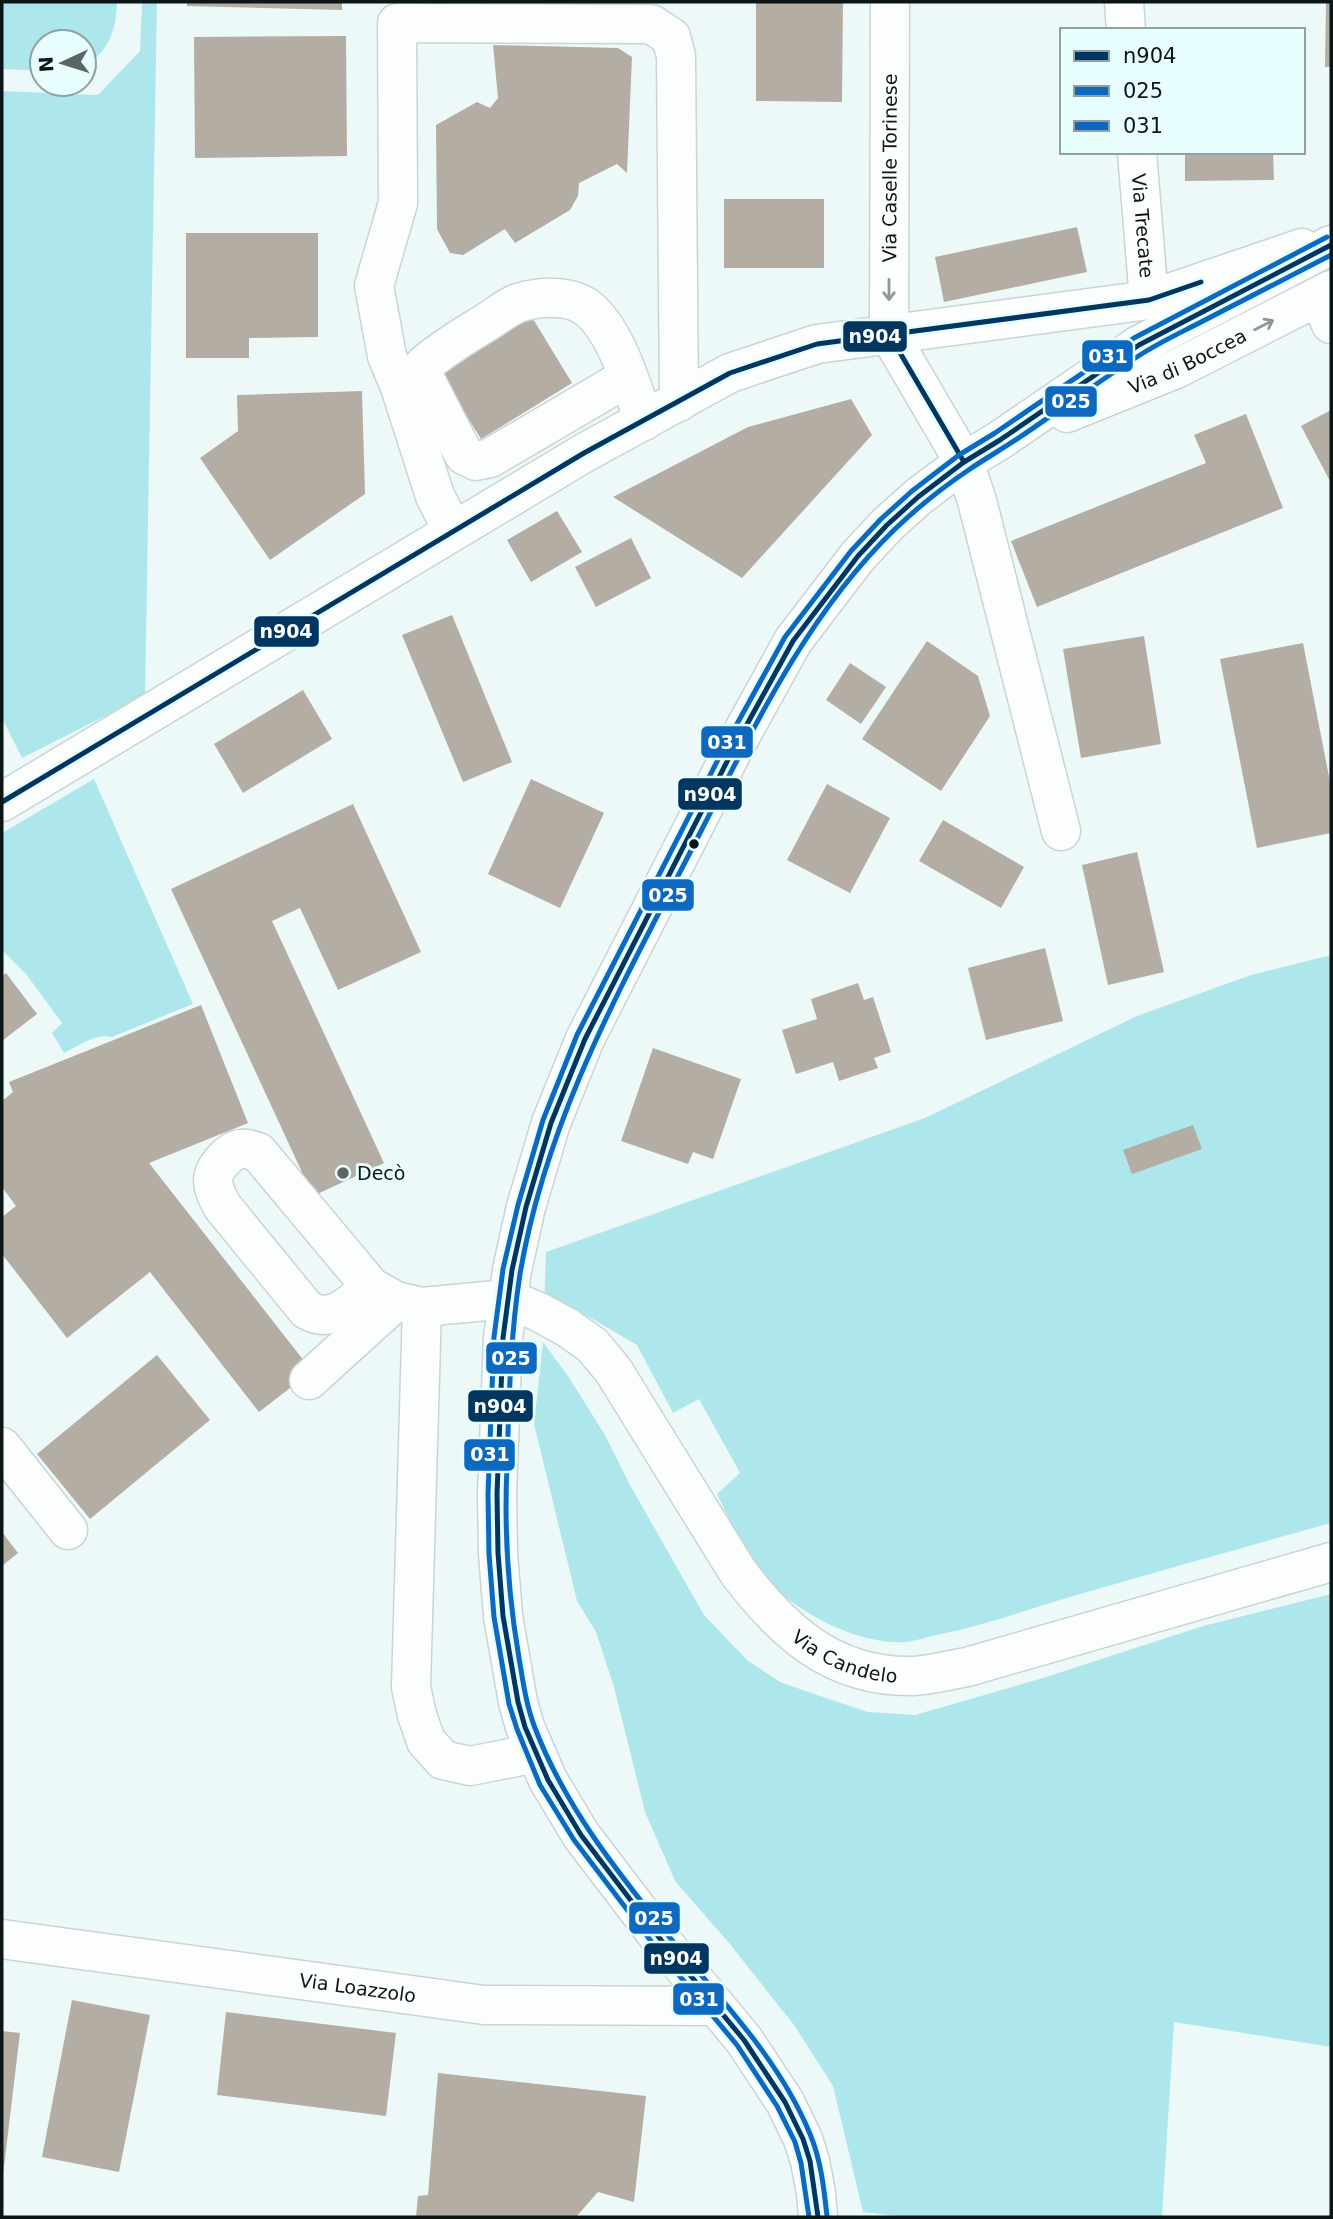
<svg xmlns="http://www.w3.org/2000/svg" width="1333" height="2219" viewBox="0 0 1333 2219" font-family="'DejaVu Sans',sans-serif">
<rect width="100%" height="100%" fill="#edf9f9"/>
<g fill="#aee7eb">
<path d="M 2,2 L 117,2 C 116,30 110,51 84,66 L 84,42 L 42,42 L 42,71 L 2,69 Z"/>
<path d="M 142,2 L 157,2 L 145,696 L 22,758 L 2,718 L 2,91 L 98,95 L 140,51 Z"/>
<path d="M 94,779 L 193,1004 L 112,1037 C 96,1033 78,1046 64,1053 L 52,1033 L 62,1023 L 26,974 L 2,950 L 2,833 Z"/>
<path d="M 1331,955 L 1331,1523 C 1244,1547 1157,1572 1070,1597 C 1026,1610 982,1626 937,1635 C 927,1637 916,1641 906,1642 C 857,1646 786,1608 758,1569 C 742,1546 729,1519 717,1494 L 740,1473 L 699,1399 L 673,1413 L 637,1345 L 589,1317 L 544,1310 L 546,1252 L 925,1118 L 1137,1016 L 1251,975 Z"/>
<path d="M 543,1342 L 568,1376 L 605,1435 L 630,1485 L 704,1615 L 747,1660 L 780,1682 L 817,1695 L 868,1712 L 915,1715 L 1043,1678 L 1203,1626 L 1331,1594 L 1331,2047 L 1174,2022 L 1162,2217 L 905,2217 L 863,2212 L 833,2086 L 794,2025 L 729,1943 L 675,1881 L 645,1812 L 614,1687 L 596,1632 L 577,1601 L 534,1424 Z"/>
</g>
<g fill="#b3ada4">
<path d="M 187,2 L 342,2 L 342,10 L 187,6 Z"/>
<path d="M 416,2 L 456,2 L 446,12 L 425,11 Z"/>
<path d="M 756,2 L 843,2 L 842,102 L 756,101 Z"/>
<path d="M 1326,2 L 1331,2 L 1331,67 L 1325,67 Z"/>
<path d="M 346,36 L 347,156 L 195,158 L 194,37 Z"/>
<path d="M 493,45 L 618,48 L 632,57 L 627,173 L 617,164 L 579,183 L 578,196 L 570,210 L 515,243 L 505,229 L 463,255 L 450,253 L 437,229 L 436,125 L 477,102 L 490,108 L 498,98 Z"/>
<path d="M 1185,152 L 1273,152 L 1274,180 L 1185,181 Z"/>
<rect x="724" y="199" width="100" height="69"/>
<path d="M 1077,227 L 1087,272 L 944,302 L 935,257 Z"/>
<path d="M 186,233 L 318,233 L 318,337 L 249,338 L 249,358 L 186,358 Z"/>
<path d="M 527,309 L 572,383 L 481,439 L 435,366 Z"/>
<path d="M 362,391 L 365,494 L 270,560 L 200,458 L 238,431 L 237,395 Z"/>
<path d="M 851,399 L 872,435 L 742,578 L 613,497 L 748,427 Z"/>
<path d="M 1331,410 L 1331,483 L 1301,426 Z"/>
<path d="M 1246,414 L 1283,508 L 1037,607 L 1011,541 L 1206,463 L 1194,435 Z"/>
<path d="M 557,511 L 582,552 L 531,582 L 507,540 Z"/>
<path d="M 631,538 L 651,578 L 596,607 L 575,567 Z"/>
<path d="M 452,615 L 512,762 L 463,782 L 402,635 Z"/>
<path d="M 1144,636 L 1161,744 L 1081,758 L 1063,649 Z"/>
<path d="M 927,641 L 978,676 L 990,716 L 941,791 L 862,739 Z"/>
<path d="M 1303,643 L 1331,787 L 1331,833 L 1257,848 L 1220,659 Z"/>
<path d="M 850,663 L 886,687 L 861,724 L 826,700 Z"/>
<path d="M 303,690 L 332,739 L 243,793 L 214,744 Z"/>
<path d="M 531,779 L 604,813 L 560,908 L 488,874 Z"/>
<path d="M 827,784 L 890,818 L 850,893 L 787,860 Z"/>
<path d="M 353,804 L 421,952 L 338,990 L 300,908 L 272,921 L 384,1163 L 313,1196 L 171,889 Z"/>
<path d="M 943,820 L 1024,867 L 1001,908 L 919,861 Z"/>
<path d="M 1137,852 L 1164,972 L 1108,985 L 1082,865 Z"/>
<path d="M 1045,948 L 1063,1021 L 986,1040 L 968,968 Z"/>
<path d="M 6,973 L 37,1014 L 2,1041 L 2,976 Z"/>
<path d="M 858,983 L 864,1000 L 873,997 L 891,1052 L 874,1058 L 878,1068 L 839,1081 L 833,1062 L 796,1074 L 782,1030 L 817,1019 L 811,999 Z"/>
<path d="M 201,1005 L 248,1123 L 149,1163 L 312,1371 L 259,1412 L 150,1272 L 67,1338 L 2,1254 L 2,1217 L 16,1206 L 2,1187 L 2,1101 L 13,1092 L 9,1082 Z"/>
<path d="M 653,1048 L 741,1079 L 713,1159 L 693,1152 L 688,1164 L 621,1141 Z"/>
<path d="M 1193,1125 L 1202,1149 L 1132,1174 L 1123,1150 Z"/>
<path d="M 157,1355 L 210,1420 L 90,1519 L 37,1454 Z"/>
<path d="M 2,1532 L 18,1553 L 2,1566 Z"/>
<path d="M 72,2000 L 150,2015 L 119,2172 L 42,2157 Z"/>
<path d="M 226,2012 L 396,2033 L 386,2116 L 217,2095 Z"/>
<path d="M 2,2031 L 20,2033 L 3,2175 L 2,2175 Z"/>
<path d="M 438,2073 L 646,2096 L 634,2202 L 598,2192 L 576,2217 L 416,2217 L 418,2196 L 428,2195 Z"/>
</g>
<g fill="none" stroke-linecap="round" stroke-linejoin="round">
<g stroke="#cad4d5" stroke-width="41">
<g id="minor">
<path d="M 1124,2 L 1126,30"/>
<path id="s1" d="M 1137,152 L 1149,300"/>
<path d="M 1319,297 L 1331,324"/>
<path d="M 889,334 L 964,462 L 977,501 L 1061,831"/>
<path id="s2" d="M 889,334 L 890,2"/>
<path d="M 628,377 L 490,458 L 476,461 L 464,455 L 425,379 L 424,365 C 444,347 468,334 490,320 C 499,314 508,307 518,303 C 538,297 568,294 586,307 C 616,329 632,387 644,421"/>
<path d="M 453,531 L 435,496 L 400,387 L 387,356 L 374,286 L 398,203 L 397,23 L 651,24 L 671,37 L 676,56 L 679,402"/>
<path d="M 2,802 L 584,453 L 730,373 L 817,344 L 1149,300 L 1302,248"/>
<path id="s3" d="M 371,1287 C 350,1303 334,1325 307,1310 L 222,1206 C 218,1198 213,1190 213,1180 C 213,1169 226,1155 236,1150 C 244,1147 251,1150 258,1152 L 371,1287 L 396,1301 L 422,1307 L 508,1299 L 539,1312 L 568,1328 L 592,1345 L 613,1370 L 738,1572 C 784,1633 834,1678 914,1676 C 932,1675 950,1670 967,1667 L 1331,1562"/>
<path d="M 422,1307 L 411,1687 L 417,1715 L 426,1741 L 443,1760 L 470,1766 L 536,1753"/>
<path d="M 309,1380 L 396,1301"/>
<path d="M 2,1447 L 68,1530"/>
<path id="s4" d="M 2,1939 L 484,2005 L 716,2006"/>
</g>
</g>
<g stroke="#cad4d5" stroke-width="41">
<g id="major">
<path id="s5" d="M 1067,413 L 1176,369 L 1331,290"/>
<path d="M 818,2217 L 816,2193 L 810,2161 L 803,2139 L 785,2102 L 744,2040 L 661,1940 L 581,1835 L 548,1780 L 525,1727 L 518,1702 L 503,1616 L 498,1553 L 497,1494 L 503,1338 L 512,1270 L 526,1207 L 551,1123 L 585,1039 L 735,746 L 793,641 L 858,556 L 887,525 L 918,497 L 964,462 L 1000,440 L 1139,345 L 1331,245"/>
</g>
</g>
<use href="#minor" stroke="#fcfefe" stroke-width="38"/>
<use href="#major" stroke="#fcfefe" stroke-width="38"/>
<g stroke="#e8fdfe" stroke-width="10">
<g id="bus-1">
<path d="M 889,334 L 964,462"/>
<path d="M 2,802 L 584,453 L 730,373 L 817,344 L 1149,300 L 1201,282"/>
<path d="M 818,2217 L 810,2161 L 803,2139 L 785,2102 L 744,2040 L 661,1940 L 581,1835 L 548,1780 L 525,1727 L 518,1702 L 503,1616 L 498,1553 L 497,1494 L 503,1338 L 512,1270 L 526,1207 L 551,1123 L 585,1039 L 735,746 L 793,641 L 858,556 L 887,525 L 918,497 L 964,462 L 1000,440 L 1139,345 L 1331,245"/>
</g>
</g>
<g stroke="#e8fdfe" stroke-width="10">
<path id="bus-2" d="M 827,2216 C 824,2189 821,2160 810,2134 C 780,2060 721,2000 671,1939 C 619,1874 565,1807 535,1728 C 526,1705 523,1681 519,1658 C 508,1594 504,1531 507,1466 C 509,1402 510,1338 520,1274 C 547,1113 628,975 701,831 C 755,725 808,613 895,529 C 918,507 943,487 970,469 C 986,458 1004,448 1020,437 C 1060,410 1099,381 1140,355 C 1160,342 1182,332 1203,321 C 1246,299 1289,277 1331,255"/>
</g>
<g stroke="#e8fdfe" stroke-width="10">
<path id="bus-3" d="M 809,2217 L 801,2163 L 795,2142 L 777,2106 L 737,2045 L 654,1945 L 574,1840 L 540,1785 L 517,1729 L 509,1704 L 494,1617 L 489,1554 L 488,1494 L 494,1337 L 503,1269 L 518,1205 L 543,1120 L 577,1035 L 727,742 L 785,637 L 851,551 L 881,519 L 912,491 L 959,455 L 995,433 L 1134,338 L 1327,237"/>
</g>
<use href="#bus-1" stroke="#00365f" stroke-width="5"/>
<use href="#bus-2" stroke="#0c69bf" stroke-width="5"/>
<use href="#bus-3" stroke="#0c69bf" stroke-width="5"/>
</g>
<defs><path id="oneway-shaft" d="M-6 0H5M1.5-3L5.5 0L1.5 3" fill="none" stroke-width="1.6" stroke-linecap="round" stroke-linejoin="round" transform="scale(1.75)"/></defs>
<g stroke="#909696">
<use href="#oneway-shaft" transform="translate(889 290) rotate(90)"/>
<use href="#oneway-shaft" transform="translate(1264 325) rotate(-27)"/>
</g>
<circle fill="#0d1616" stroke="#e8fdfe" stroke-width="2.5" cx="694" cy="844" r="6"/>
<circle fill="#5b6565" stroke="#e8fdfe" stroke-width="2.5" cx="343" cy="1173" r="7"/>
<g text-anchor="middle" stroke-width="6" stroke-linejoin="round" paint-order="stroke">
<g font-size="19" fill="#0d1616" stroke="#e8fdfe">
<text dy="7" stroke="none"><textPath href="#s2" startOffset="166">Via Caselle Torinese</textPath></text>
<text dy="7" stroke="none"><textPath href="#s1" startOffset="74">Via Trecate</textPath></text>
<text dy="7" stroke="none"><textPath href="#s5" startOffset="131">Via di Boccea</textPath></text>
<text dy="7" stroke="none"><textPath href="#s3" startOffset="1122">Via Candelo</textPath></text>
<text dy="7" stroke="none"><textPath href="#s4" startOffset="359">Via Loazzolo</textPath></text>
</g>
<g font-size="19" fill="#0d1616" stroke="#e8fdfe" text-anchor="start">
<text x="357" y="1180">Decò</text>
</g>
</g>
<g stroke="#e8fdfe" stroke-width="2.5">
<rect x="842" y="320" width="66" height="33" rx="7" fill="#00365f"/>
<rect x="1081" y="339" width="53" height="34" rx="7" fill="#0c69bf"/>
<rect x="1044" y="385" width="54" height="33" rx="7" fill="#0c69bf"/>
<rect x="253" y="615" width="67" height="33" rx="7" fill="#00365f"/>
<rect x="700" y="725" width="54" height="34" rx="7" fill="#0c69bf"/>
<rect x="677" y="777" width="66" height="34" rx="7" fill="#00365f"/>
<rect x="641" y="878" width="54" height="34" rx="7" fill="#0c69bf"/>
<rect x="485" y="1341" width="53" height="34" rx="7" fill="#0c69bf"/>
<rect x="467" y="1389" width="67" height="34" rx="7" fill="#00365f"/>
<rect x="463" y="1438" width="53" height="34" rx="7" fill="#0c69bf"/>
<rect x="628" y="1901" width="53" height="34" rx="7" fill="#0c69bf"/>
<rect x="643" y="1942" width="67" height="33" rx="7" fill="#00365f"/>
<rect x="672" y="1982" width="53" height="34" rx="7" fill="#0c69bf"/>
</g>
<g font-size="19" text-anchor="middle" font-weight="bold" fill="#fff">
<text x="875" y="343">n904</text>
<text x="1108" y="363">031</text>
<text x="1071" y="408">025</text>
<text x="286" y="638">n904</text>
<text x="727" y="749">031</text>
<text x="710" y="801">n904</text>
<text x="668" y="902">025</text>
<text x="511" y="1365">025</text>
<text x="500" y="1413">n904</text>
<text x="490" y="1461">031</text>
<text x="654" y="1925">025</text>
<text x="676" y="1965">n904</text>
<text x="699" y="2006">031</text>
</g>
<rect width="1333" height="2219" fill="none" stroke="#0d1616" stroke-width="7"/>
<rect x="1060" y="28" width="245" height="126" fill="#e8fdfe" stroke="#90a1a1" stroke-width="2"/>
<rect x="1074" y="51" width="35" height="10" fill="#00365f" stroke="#90a1a1" stroke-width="2"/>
<text x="1123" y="63" font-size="21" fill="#0d1616">n904</text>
<rect x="1074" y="86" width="35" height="10" fill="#0c69bf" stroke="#90a1a1" stroke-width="2"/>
<text x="1123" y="98" font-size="21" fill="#0d1616">025</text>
<rect x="1074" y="121" width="35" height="10" fill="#0c69bf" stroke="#90a1a1" stroke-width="2"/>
<text x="1123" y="133" font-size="21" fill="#0d1616">031</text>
<g transform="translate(63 63) rotate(266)"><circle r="33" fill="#e8fdfe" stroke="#90a1a1" stroke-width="2"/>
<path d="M0-5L12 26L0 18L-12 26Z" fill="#5b6565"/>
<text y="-10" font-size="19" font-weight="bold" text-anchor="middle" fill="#0d1616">N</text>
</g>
</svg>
